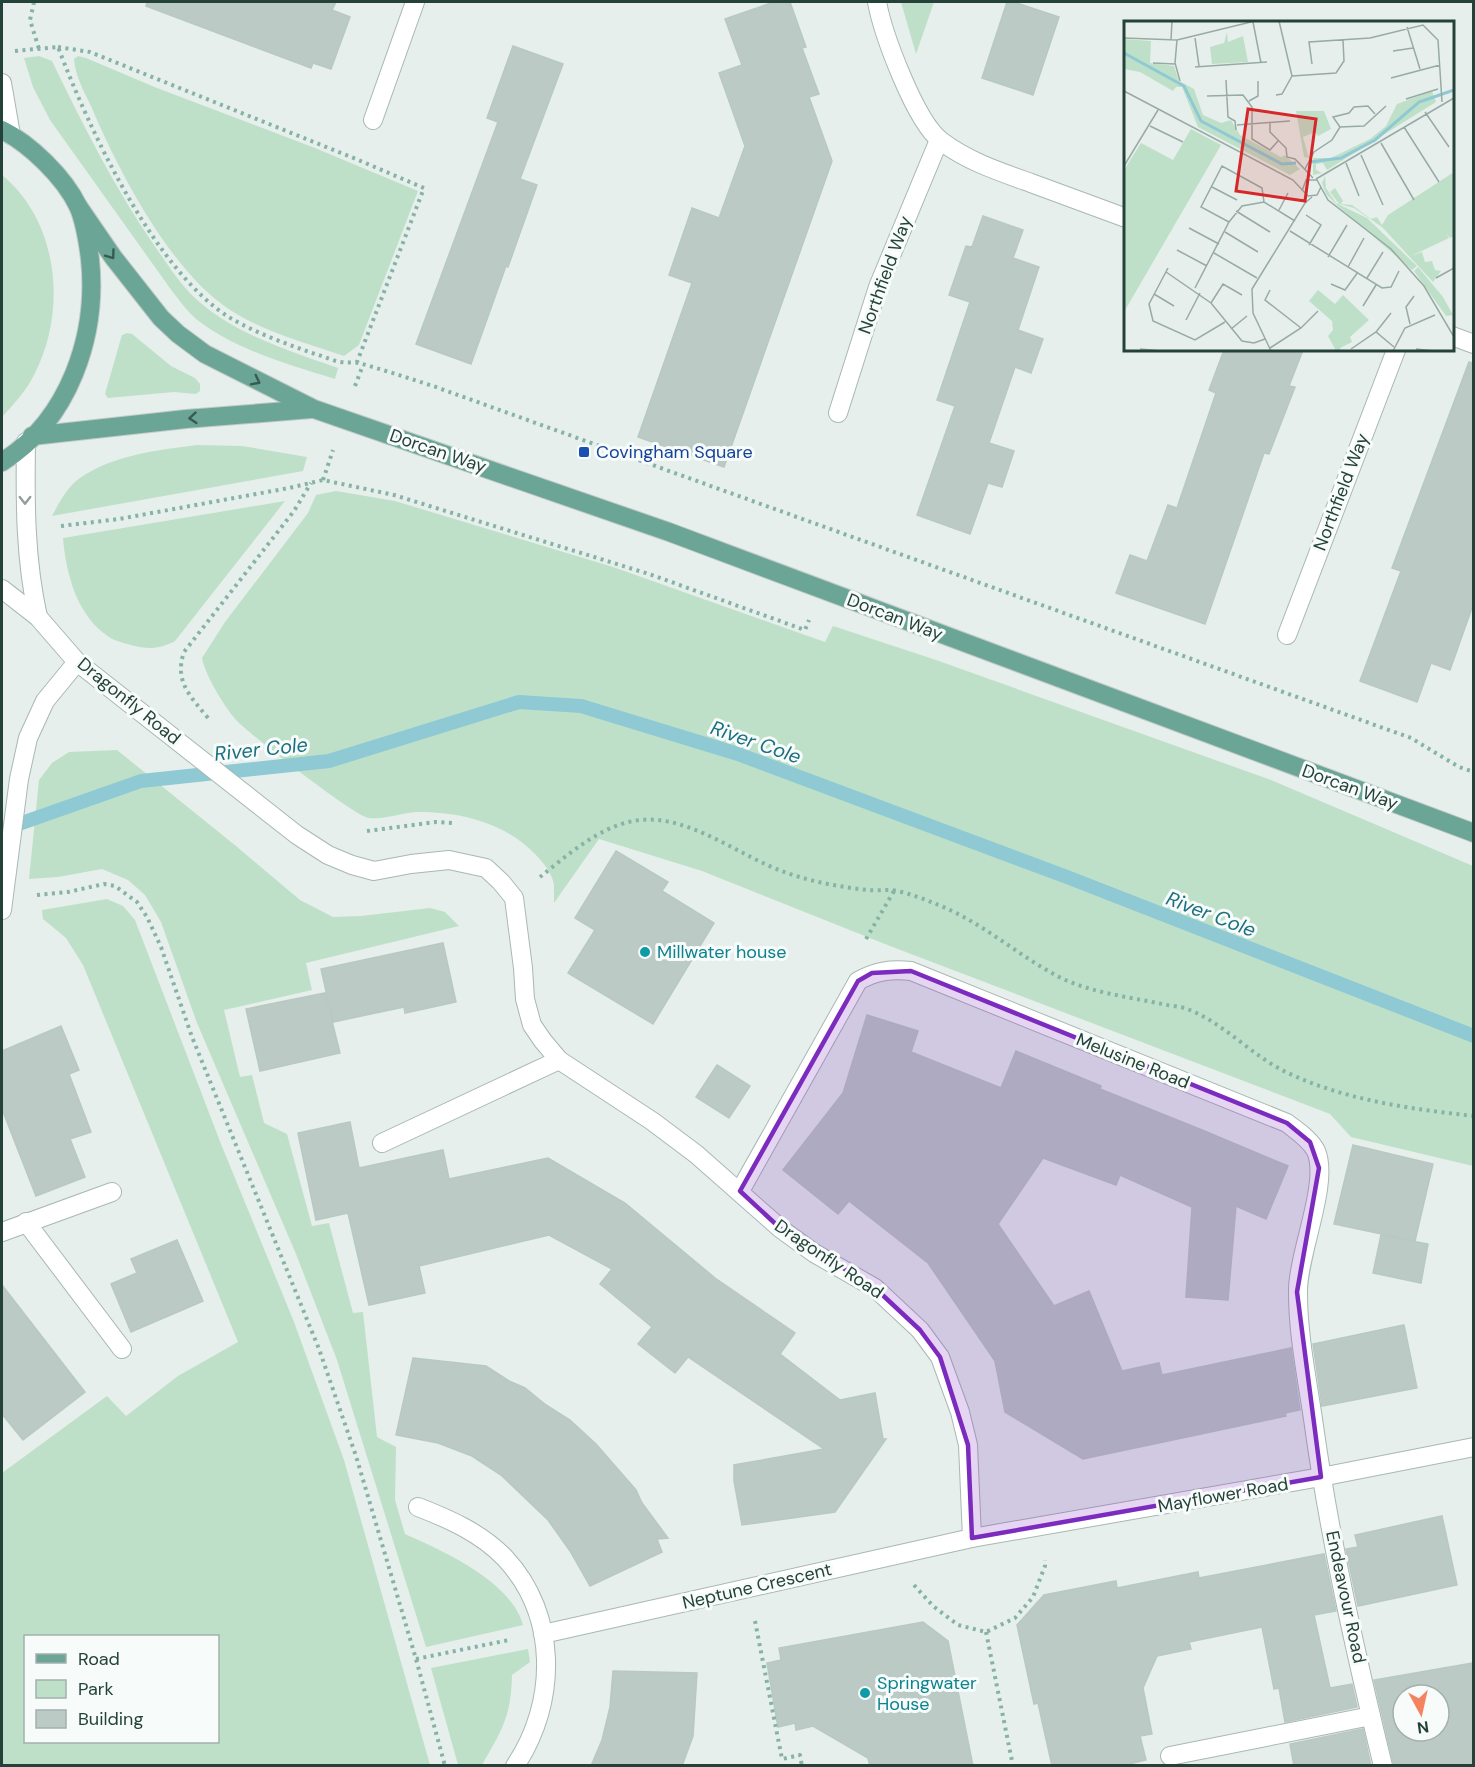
<svg xmlns="http://www.w3.org/2000/svg" width="1475" height="1767" viewBox="0 0 1475 1767" font-family="'DM Sans',sans-serif">
<rect width="100%" height="100%" fill="#e6efeb"/>
<g fill="#bfe0c8" fill-rule="evenodd">
<path d="M 901,2 L 934,2 L 916,54 Z"/>
<path d="M 39,56 L 52,61 C 83,125 115,189 156,248 C 168,265 180,284 195,298 C 232,333 292,352 338,368 L 335,379 C 287,364 236,350 196,319 C 187,311 179,300 172,291 L 50,120 L 33,87 L 24,58 Z"/>
<path d="M 78,56 L 86,58 L 157,88 L 315,148 L 418,191 L 359,345 L 344,356 C 303,342 259,331 223,305 C 167,264 118,170 91,106 C 84,92 75,75 74,59 Z"/>
<path d="M 2,175 C 59,222 67,310 35,373 C 27,390 14,404 2,417 Z"/>
<path d="M 127,333 L 132,334 L 171,366 L 195,378 L 200,384 L 200,391 L 196,394 L 174,392 L 108,398 L 105,394 L 121,338 L 122,335 Z"/>
<path d="M 197,445 L 242,446 L 307,457 L 303,471 L 52,516 C 59,503 67,487 80,478 C 113,455 158,450 197,445 Z"/>
<path d="M 336,491 L 395,501 L 613,567 L 825,642 L 833,626 L 936,660 L 1271,780 L 1473,866 L 1473,1166 L 1351,1137 L 1330,1114 L 890,946 L 702,871 L 599,839 L 554,903 C 554,897 554,891 554,885 C 552,873 543,862 535,854 C 505,823 461,812 419,812 C 403,812 385,820 369,818 C 355,817 251,735 237,721 C 225,708 205,675 202,658 L 225,622 L 308,513 L 316,495 Z"/>
<path d="M 285,501 L 175,641 C 160,649 148,650 131,645 C 124,643 115,641 109,637 C 77,616 66,574 63,538 Z"/>
<path d="M 117,750 L 236,846 L 300,900 L 333,917 L 361,916 L 430,908 L 445,912 L 459,926 L 306,963 L 312,990 L 224,1010 L 240,1077 L 252,1075 L 264,1123 L 287,1134 L 312,1226 L 329,1223 L 353,1313 L 363,1312 L 377,1437 L 396,1447 L 395,1500 L 405,1534 C 443,1551 511,1581 523,1625 L 426,1647 L 337,1360 L 296,1254 L 197,1023 L 161,922 L 145,895 L 128,880 L 102,869 L 58,877 L 29,879 L 39,780 L 52,763 L 69,752 Z"/>
<path d="M 107,899 L 123,906 L 135,920 L 221,1144 L 294,1322 L 344,1460 L 430,1765 L 2,1765 L 2,1473 L 107,1396 L 126,1416 L 178,1376 L 238,1342 L 83,965 L 66,938 L 43,919 L 42,910 ZM 26,1636 L 218,1636 L 218,1742 L 26,1742 Z"/>
<path d="M 528,1649 L 530,1662 L 512,1675 C 511,1717 502,1730 482,1765 L 458,1765 L 431,1668 Z"/>
</g>
<g fill="none" stroke-linecap="round" stroke-linejoin="round">
<path stroke="#8ec9d4" stroke-width="14" d="M 2,830 L 141,781 L 329,761 L 519,702 L 581,706 L 738,754 L 1067,877 L 1474,1036"/>
</g>
<g fill="#bbcac4" stroke="#b8c9c2" stroke-width="1.5" fill-rule="evenodd">
<path d="M 147,2 L 336,2 L 332,10 L 350,17 L 331,69 L 313,63 L 311,68 L 146,6 Z"/>
<path d="M 774,2 L 790,2 L 806,47 L 802,48 L 819,94 L 809,97 L 832,161 L 724,467 L 638,437 L 692,283 L 669,275 L 692,208 L 719,218 L 745,146 L 719,73 L 742,65 L 725,19 Z"/>
<path d="M 1007,2 L 1014,2 L 1059,17 L 1033,95 L 982,78 Z"/>
<path d="M 513,46 L 563,64 L 520,179 L 537,185 L 508,267 L 506,266 L 471,364 L 416,344 L 498,122 L 487,118 Z"/>
<path d="M 983,216 L 1023,230 L 1013,258 L 1039,267 L 1018,330 L 1043,339 L 1031,373 L 1015,367 L 989,443 L 1014,451 L 1002,487 L 988,483 L 970,534 L 917,515 L 955,406 L 937,400 L 970,302 L 949,295 L 966,246 L 972,247 Z"/>
<path d="M 1224,350 L 1303,350 L 1289,386 L 1295,387 L 1269,454 L 1264,453 L 1205,624 L 1116,593 L 1130,555 L 1147,561 L 1168,505 L 1177,508 L 1216,393 L 1209,390 Z"/>
<path d="M 1469,362 L 1473,363 L 1473,605 L 1450,670 L 1431,663 L 1417,702 L 1360,681 L 1401,571 L 1392,568 Z"/>
<path d="M 616,851 L 668,882 L 662,891 L 714,923 L 653,1024 L 568,973 L 595,930 L 575,918 Z"/>
<path d="M 443,943 L 456,1002 L 405,1013 L 404,1007 L 333,1022 L 321,969 Z"/>
<path d="M 325,993 L 340,1053 L 260,1071 L 246,1009 Z"/>
<path d="M 867,1015 L 918,1031 L 911,1052 L 1001,1088 L 1016,1051 L 1101,1086 L 1100,1089 L 1202,1130 L 1288,1166 L 1266,1219 L 1236,1206 L 1228,1300 L 1186,1297 L 1192,1207 L 1120,1175 L 1116,1185 L 1043,1158 L 998,1224 L 1054,1306 L 1089,1291 L 1122,1371 L 1159,1363 L 1162,1375 L 1291,1348 L 1300,1410 L 1285,1413 L 1286,1416 L 1083,1459 L 1005,1412 L 995,1361 L 928,1263 L 849,1201 L 838,1214 L 783,1170 L 843,1093 Z"/>
<path d="M 61,1026 L 79,1070 L 69,1074 L 91,1132 L 70,1139 L 85,1177 L 36,1196 L 2,1109 L 2,1051 Z"/>
<path d="M 717,1065 L 750,1086 L 729,1118 L 696,1097 Z"/>
<path d="M 350,1122 L 359,1168 L 443,1150 L 449,1179 L 548,1158 L 625,1203 L 715,1278 L 795,1333 L 780,1354 L 840,1400 L 875,1393 L 883,1439 L 886,1439 L 835,1512 L 742,1525 L 734,1481 L 734,1465 L 824,1449 L 688,1357 L 675,1373 L 638,1344 L 652,1327 L 600,1284 L 612,1269 L 549,1235 L 419,1266 L 425,1293 L 369,1305 L 348,1213 L 316,1220 L 298,1133 Z"/>
<path d="M 1353,1145 L 1433,1164 L 1415,1241 L 1334,1224 Z"/>
<path d="M 1381,1235 L 1428,1244 L 1421,1283 L 1373,1273 Z"/>
<path d="M 177,1240 L 203,1301 L 131,1332 L 111,1284 L 137,1273 L 131,1259 Z"/>
<path d="M 2,1285 L 85,1392 L 23,1440 L 2,1414 Z"/>
<path d="M 1404,1325 L 1417,1388 L 1322,1406 L 1313,1344 Z"/>
<path d="M 413,1358 L 486,1366 L 509,1381 L 525,1388 L 546,1405 L 570,1420 L 596,1444 L 636,1490 L 642,1503 L 668,1538 L 657,1539 L 662,1552 L 590,1586 L 570,1551 L 548,1520 L 501,1475 L 472,1456 L 438,1443 L 396,1435 Z"/>
<path d="M 1442,1516 L 1457,1585 L 1358,1606 L 1346,1549 L 1358,1547 L 1355,1535 Z"/>
<path d="M 1324,1554 L 1336,1611 L 1314,1615 L 1330,1688 L 1352,1684 L 1357,1707 L 1285,1722 L 1279,1688 L 1274,1689 L 1262,1627 L 1189,1642 L 1191,1649 L 1157,1656 L 1143,1688 L 1152,1734 L 1140,1736 L 1146,1760 L 1121,1766 L 1052,1766 L 1038,1703 L 1034,1704 L 1017,1625 L 1044,1595 L 1116,1581 L 1117,1588 L 1198,1572 L 1199,1578 Z"/>
<path d="M 923,1622 L 948,1641 L 973,1766 L 870,1766 L 868,1758 L 813,1726 L 796,1730 L 795,1723 L 778,1727 L 767,1663 L 781,1660 L 779,1648 Z"/>
<path d="M 1473,1663 L 1473,1766 L 1394,1766 L 1374,1680 ZM 1403,1695 L 1439,1695 L 1439,1731 L 1403,1731 Z"/>
<path d="M 613,1671 L 697,1673 L 693,1736 L 682,1766 L 591,1766 L 602,1740 L 610,1707 Z"/>
<path d="M 1363,1729 L 1371,1766 L 1294,1766 L 1290,1744 Z"/>
</g>
<g fill="none" stroke-linecap="round" stroke-linejoin="round">
<g stroke="#a8b8b2" stroke-width="20">
<g id="minor">
<path d="M 877,2 C 883,34 915,121 941,141 C 967,161 1000,172 1031,183 C 1063,195 1094,206 1126,218"/>
<path d="M 2,83 L 11,135"/>
<path d="M 373,120 L 415,2"/>
<path d="M 1452,336 L 1474,344"/>
<path d="M 838,413 L 878,287 L 939,140"/>
<path d="M 26,442 C 25,501 25,559 38,617"/>
<path d="M 2,589 L 38,617 L 77,662 L 297,835 L 328,855 L 352,865 L 374,871 L 411,864 L 449,860 L 486,868 L 501,882 L 514,898 L 523,968 L 525,999 L 532,1025 L 543,1041 L 559,1060 L 652,1121 L 696,1154 L 781,1229 L 814,1253 L 875,1288 L 920,1330 L 940,1357 L 960,1412 L 968,1445 L 972,1538"/>
<path d="M 1287,635 L 1396,350"/>
<path d="M 2,910 L 19,779 L 28,738 L 45,701 L 77,662"/>
<path d="M 382,1143 L 559,1060"/>
<path d="M 740,1191 L 858,981 C 876,971 890,969 911,971 L 1287,1123 C 1297,1131 1310,1139 1316,1151 C 1330,1183 1297,1255 1298,1293 C 1298,1335 1307,1378 1313,1419 C 1329,1535 1355,1651 1383,1766"/>
<path d="M 26,1222 L 122,1349"/>
<path d="M 2,1232 L 112,1192"/>
<path d="M 418,1507 C 449,1519 481,1533 505,1558 C 558,1615 558,1702 515,1766"/>
<path d="M 543,1634 L 972,1538 L 1321,1477 L 1474,1447"/>
<path d="M 1170,1756 L 1371,1716"/>
</g>
</g>
<g stroke="#c2cac8" stroke-width="20">
<g id="major">
<path d="M 2,130 C 30,144 64,177 78,206 C 85,222 88,243 90,259 C 98,336 69,420 2,462"/>
<path d="M 78,206 L 113,257 L 161,318 L 178,334 L 205,354 L 314,409 L 669,532 L 1474,833"/>
<path d="M 32,436 L 186,419 L 312,409"/>
</g>
</g>
<g stroke="#86b3a5" stroke-width="4" stroke-dasharray="3 4.5" stroke-linecap="butt">
<path d="M 34,2 L 30,20 L 39,49"/>
<path d="M 58,47 L 90,52 L 356,159 L 424,188 L 357,362"/>
<path d="M 15,51 L 58,47 C 89,129 156,274 232,319 C 258,334 287,344 315,354 C 324,356 333,361 341,362 C 347,363 353,362 359,363 C 384,370 408,378 433,386 L 1411,738 L 1459,767 L 1474,772"/>
<path d="M 355,386 L 363,365"/>
<path d="M 323,480 L 333,450"/>
<path d="M 61,526 L 119,519 L 289,488 L 323,480 L 394,495 L 649,574 L 805,630 L 809,620"/>
<path d="M 208,718 C 190,696 174,681 184,652 L 294,511 L 311,483"/>
<path d="M 367,831 L 436,822 L 452,823"/>
<path d="M 540,877 C 569,854 602,824 640,820 C 691,815 740,857 787,873 C 813,882 840,887 867,890 C 877,891 888,889 897,891 C 911,894 924,899 936,904 C 983,922 1019,957 1063,979 C 1094,993 1129,997 1162,1004 C 1170,1006 1179,1006 1187,1009 C 1223,1022 1252,1056 1286,1072 C 1344,1100 1410,1109 1474,1116"/>
<path d="M 37,895 L 68,892 L 104,884 L 115,886 L 137,902 L 147,917 L 161,947 L 192,1037 L 319,1349 L 356,1456 L 416,1659 L 445,1766"/>
<path d="M 866,939 L 894,891"/>
<path d="M 914,1585 L 933,1606 L 958,1625 L 986,1632 L 1015,1618 L 1033,1597 L 1045,1566 L 1045,1560"/>
<path d="M 755,1621 L 782,1759 L 800,1755 L 802,1766"/>
<path d="M 986,1632 L 1013,1766"/>
<path d="M 416,1659 L 509,1640"/>
</g>
<use href="#minor" stroke="#fff" stroke-width="18"/>
<use href="#major" stroke="#6aa596" stroke-width="18"/>
</g>
<defs><path id="oneway-chevron" d="M-2-3.5L2.5 0L-2 3.5" fill="none" stroke-width="1.6" stroke-linecap="round" stroke-linejoin="round" transform="scale(1.5)"/></defs>
<g stroke="#365b51">
<use href="#oneway-chevron" transform="translate(111 255) rotate(54)"/>
<use href="#oneway-chevron" transform="translate(256 381) rotate(27)"/>
<use href="#oneway-chevron" transform="translate(193 418) rotate(175)"/>
</g>
<use stroke="#92a09c" href="#oneway-chevron" transform="translate(25 500) rotate(90)"/>
<path fill="#7b2cbf" fill-opacity="0.2" stroke="#7b2cbf" stroke-width="4.5" stroke-linejoin="round" d="M 911,971 L 1287,1123 L 1310,1142 L 1319,1168 L 1297,1292 L 1321,1477 L 972,1538 L 968,1445 L 940,1357 L 920,1330 L 875,1288 L 781,1229 L 740,1191 L 858,981 L 872,973 Z"/>
<rect fill="#1a4fb4" stroke="#f7fbf9" stroke-width="2" x="578" y="446" width="12" height="12" rx="3"/>
<g fill="#0f9aa8" stroke="#f7fbf9" stroke-width="2">
<circle cx="645" cy="952" r="6"/>
<circle cx="865" cy="1693" r="6"/>
</g>
<g text-anchor="middle" stroke-width="6" stroke-linejoin="round" paint-order="stroke">
<g font-size="18" fill="#24423a" stroke="#f7fbf9">
<text transform="translate(885 275) rotate(-70)" y="6">Northfield Way</text>
<text transform="translate(438 451) rotate(19)" y="6">Dorcan Way</text>
<text transform="translate(1341 492) rotate(-69)" y="6">Northfield Way</text>
<text transform="translate(895 617) rotate(21)" y="6">Dorcan Way</text>
<text transform="translate(129 701) rotate(39)" y="6">Dragonfly Road</text>
<text transform="translate(1350 787) rotate(20)" y="6">Dorcan Way</text>
<text transform="translate(1133 1061) rotate(22)" y="6">Melusine Road</text>
<text transform="translate(829 1259) rotate(34)" y="6">Dragonfly Road</text>
<text transform="translate(1223 1495) rotate(-10)" y="6">Mayflower Road</text>
<text transform="translate(757 1586) rotate(-13)" y="6">Neptune Crescent</text>
<text transform="translate(1346 1597) rotate(78)" y="6">Endeavour Road</text>
</g>
<g font-size="18" fill="#164399" stroke="#f7fbf9" text-anchor="start">
<text x="596" y="458">Covingham Square</text>
</g>
<g font-size="18" fill="#0d838f" stroke="#f7fbf9" text-anchor="start">
<text x="657" y="958">Millwater house</text>
<text x="877" y="1689">Springwater<tspan x="877" dy="21">House</tspan></text>
</g>
<g font-size="20" font-style="italic" fill="#1c6f80" stroke="#f7fbf9">
<text transform="translate(756 742) rotate(19)" y="7">River Cole</text>
<text transform="translate(261 749) rotate(-6)" y="7">River Cole</text>
<text transform="translate(1211 914) rotate(21)" y="7">River Cole</text>
</g>
</g>
<g transform="translate(1124 21)">
<rect width="330" height="330" fill="#e6efeb"/>
<path d="M 103,11 L 104,21 L 119,15 L 124,41 L 88,43 L 86,26 L 100,22 ZM 0,18 L 27,20 L 26,42 L 50,45 L 55,60 L 70,68 L 79,94 L 97,102 L 107,99 L 116,114 L 157,136 L 161,134 L 176,148 L 166,154 L 74,106 L 58,66 L 52,66 L 49,70 L 16,51 L 0,48 ZM 308,70 L 312,81 L 203,149 L 199,142 L 192,143 L 192,149 L 198,152 L 189,154 L 189,137 L 207,137 L 246,118 L 262,105 L 273,83 ZM 172,90 L 200,90 L 207,108 L 194,115 L 191,111 L 179,116 L 185,137 L 180,136 ZM 67,108 L 97,124 L 0,291 L 0,149 L 17,122 L 49,139 ZM 330,151 L 330,215 L 326,217 L 322,212 L 325,217 L 287,235 L 298,231 L 301,241 L 308,240 L 311,249 L 317,250 L 309,261 L 258,206 L 230,187 L 215,183 L 206,171 L 211,167 L 219,180 L 217,183 L 228,184 L 247,198 L 253,196 L 258,204 L 264,194 ZM 201,155 L 202,167 L 212,182 L 243,197 L 293,245 L 288,249 L 214,185 L 202,173 L 198,162 ZM 294,246 L 319,276 L 329,294 L 322,295 L 290,250 ZM 194,269 L 211,283 L 219,274 L 245,299 L 226,316 L 228,321 L 216,327 L 217,330 L 212,330 L 204,315 L 209,309 L 208,300 L 185,280 Z" fill="#bfe0c8"/>
<path fill="none" stroke="#8ec9d4" stroke-width="3" d="M 0,32 L 60,65 L 77,100 L 158,143 L 172,142M 186,141 L 217,137 L 251,119 L 295,81 L 330,69"/>
<path fill="none" stroke="#98aaa4" stroke-width="1.5" d="M 155,0 L 168,55M 129,1 L 137,42M 283,6 L 296,48M 0,17 L 53,19 L 131,0M 71,17 L 75,45M 47,19 L 48,0M 53,19 L 51,42 L 56,60M 269,30 L 289,27M 29,42 L 51,43M 188,43 L 185,21 L 246,17 L 299,4 L 314,19 L 318,81M 71,46 L 143,41M 168,55 L 212,52 L 220,40 L 219,19M 267,57 L 316,44M 102,59 L 104,96 L 111,100 L 112,109M 0,70 L 169,159 L 184,175 L 193,174 L 197,166M 152,74 L 158,73 L 168,55M 83,75 L 119,74 L 128,86 L 128,118 L 146,129 L 154,120M 282,78 L 314,68M 125,80 L 134,75 L 134,60M 301,91 L 325,126M 146,102 L 146,111 L 162,127 L 163,136 L 171,138 L 189,157M 113,104 L 166,100M 26,105 L 59,121M 216,106 L 209,96 L 225,92 L 230,86 L 244,85 L 251,93M 280,106 L 315,161M 257,122 L 290,179M 237,134 L 259,184M 222,142 L 235,175M 0,145 L 34,89M 181,148 L 190,131 L 208,119 L 216,106 L 240,105 L 262,85M 192,158 L 330,77M 88,166 L 113,179M 178,170 L 182,159 L 193,159 L 204,179 L 267,228 L 300,265 L 330,316M 155,189 L 164,172M 112,190 L 146,211M 182,194 L 197,204 L 185,224M 105,201 L 77,186 L 98,145 L 138,167 L 140,181M 65,207 L 95,223M 166,210 L 258,267 L 267,266 L 275,250M 101,211 L 134,231M 53,229 L 83,245M 90,232 L 133,257M 204,236 L 223,204M 224,246 L 240,217M 44,247 L 25,283 L 29,300 L 71,319 L 101,301M 42,251 L 87,282 L 118,320 L 130,322 L 141,318M 243,257 L 259,231M 312,257 L 330,247M 207,263 L 221,269 L 234,251M 71,267 L 105,201 L 118,185 L 140,181 L 171,200M 146,269 L 141,279 L 177,307M 30,273 L 50,285M 87,282 L 99,263 L 118,274M 239,285 L 252,264M 62,299 L 76,272M 286,303 L 282,286 L 290,275M 107,308 L 123,295M 252,311 L 267,292M 146,327 L 177,307 L 194,290M 16,328 L 37,330M 227,328 L 252,311 L 270,326M 292,328 L 310,330M 147,330 L 129,292 L 128,268 L 181,182 L 188,176M 269,330 L 281,307 L 311,294"/>
<path fill="#d62828" fill-opacity="0.15" stroke="#d62828" stroke-width="3" d="M 124,88 L 192,98 L 181,180 L 112,170 Z"/>
<rect width="330" height="330" fill="none" stroke="#24423a" stroke-width="3"/>
</g>
<rect width="1475" height="1767" fill="none" stroke="#24423a" stroke-width="6"/>
<rect x="24" y="1635" width="195" height="108" fill="#f7fbf9" stroke="#a3b1ad" stroke-width="1.5"/>
<rect x="36" y="1654" width="30" height="9" fill="#6aa596" stroke="#a3b1ad" stroke-width="1.5"/>
<text x="78" y="1665" font-size="18" fill="#24423a">Road</text>
<rect x="36" y="1680" width="30" height="18" fill="#bfe0c8" stroke="#a3b1ad" stroke-width="1.5"/>
<text x="78" y="1695" font-size="18" fill="#24423a">Park</text>
<rect x="36" y="1710" width="30" height="18" fill="#bbcac4" stroke="#a3b1ad" stroke-width="1.5"/>
<text x="78" y="1725" font-size="18" fill="#24423a">Building</text>
<g transform="translate(1421 1713) rotate(172)"><circle r="28" fill="#f7fbf9" stroke="#a3b1ad" stroke-width="1.5"/>
<path d="M0-4.5L10 22L0 15L-10 22Z" fill="#f4845f"/>
<text y="-9" font-size="16" font-weight="bold" text-anchor="middle" fill="#24423a">N</text>
</g>
</svg>
